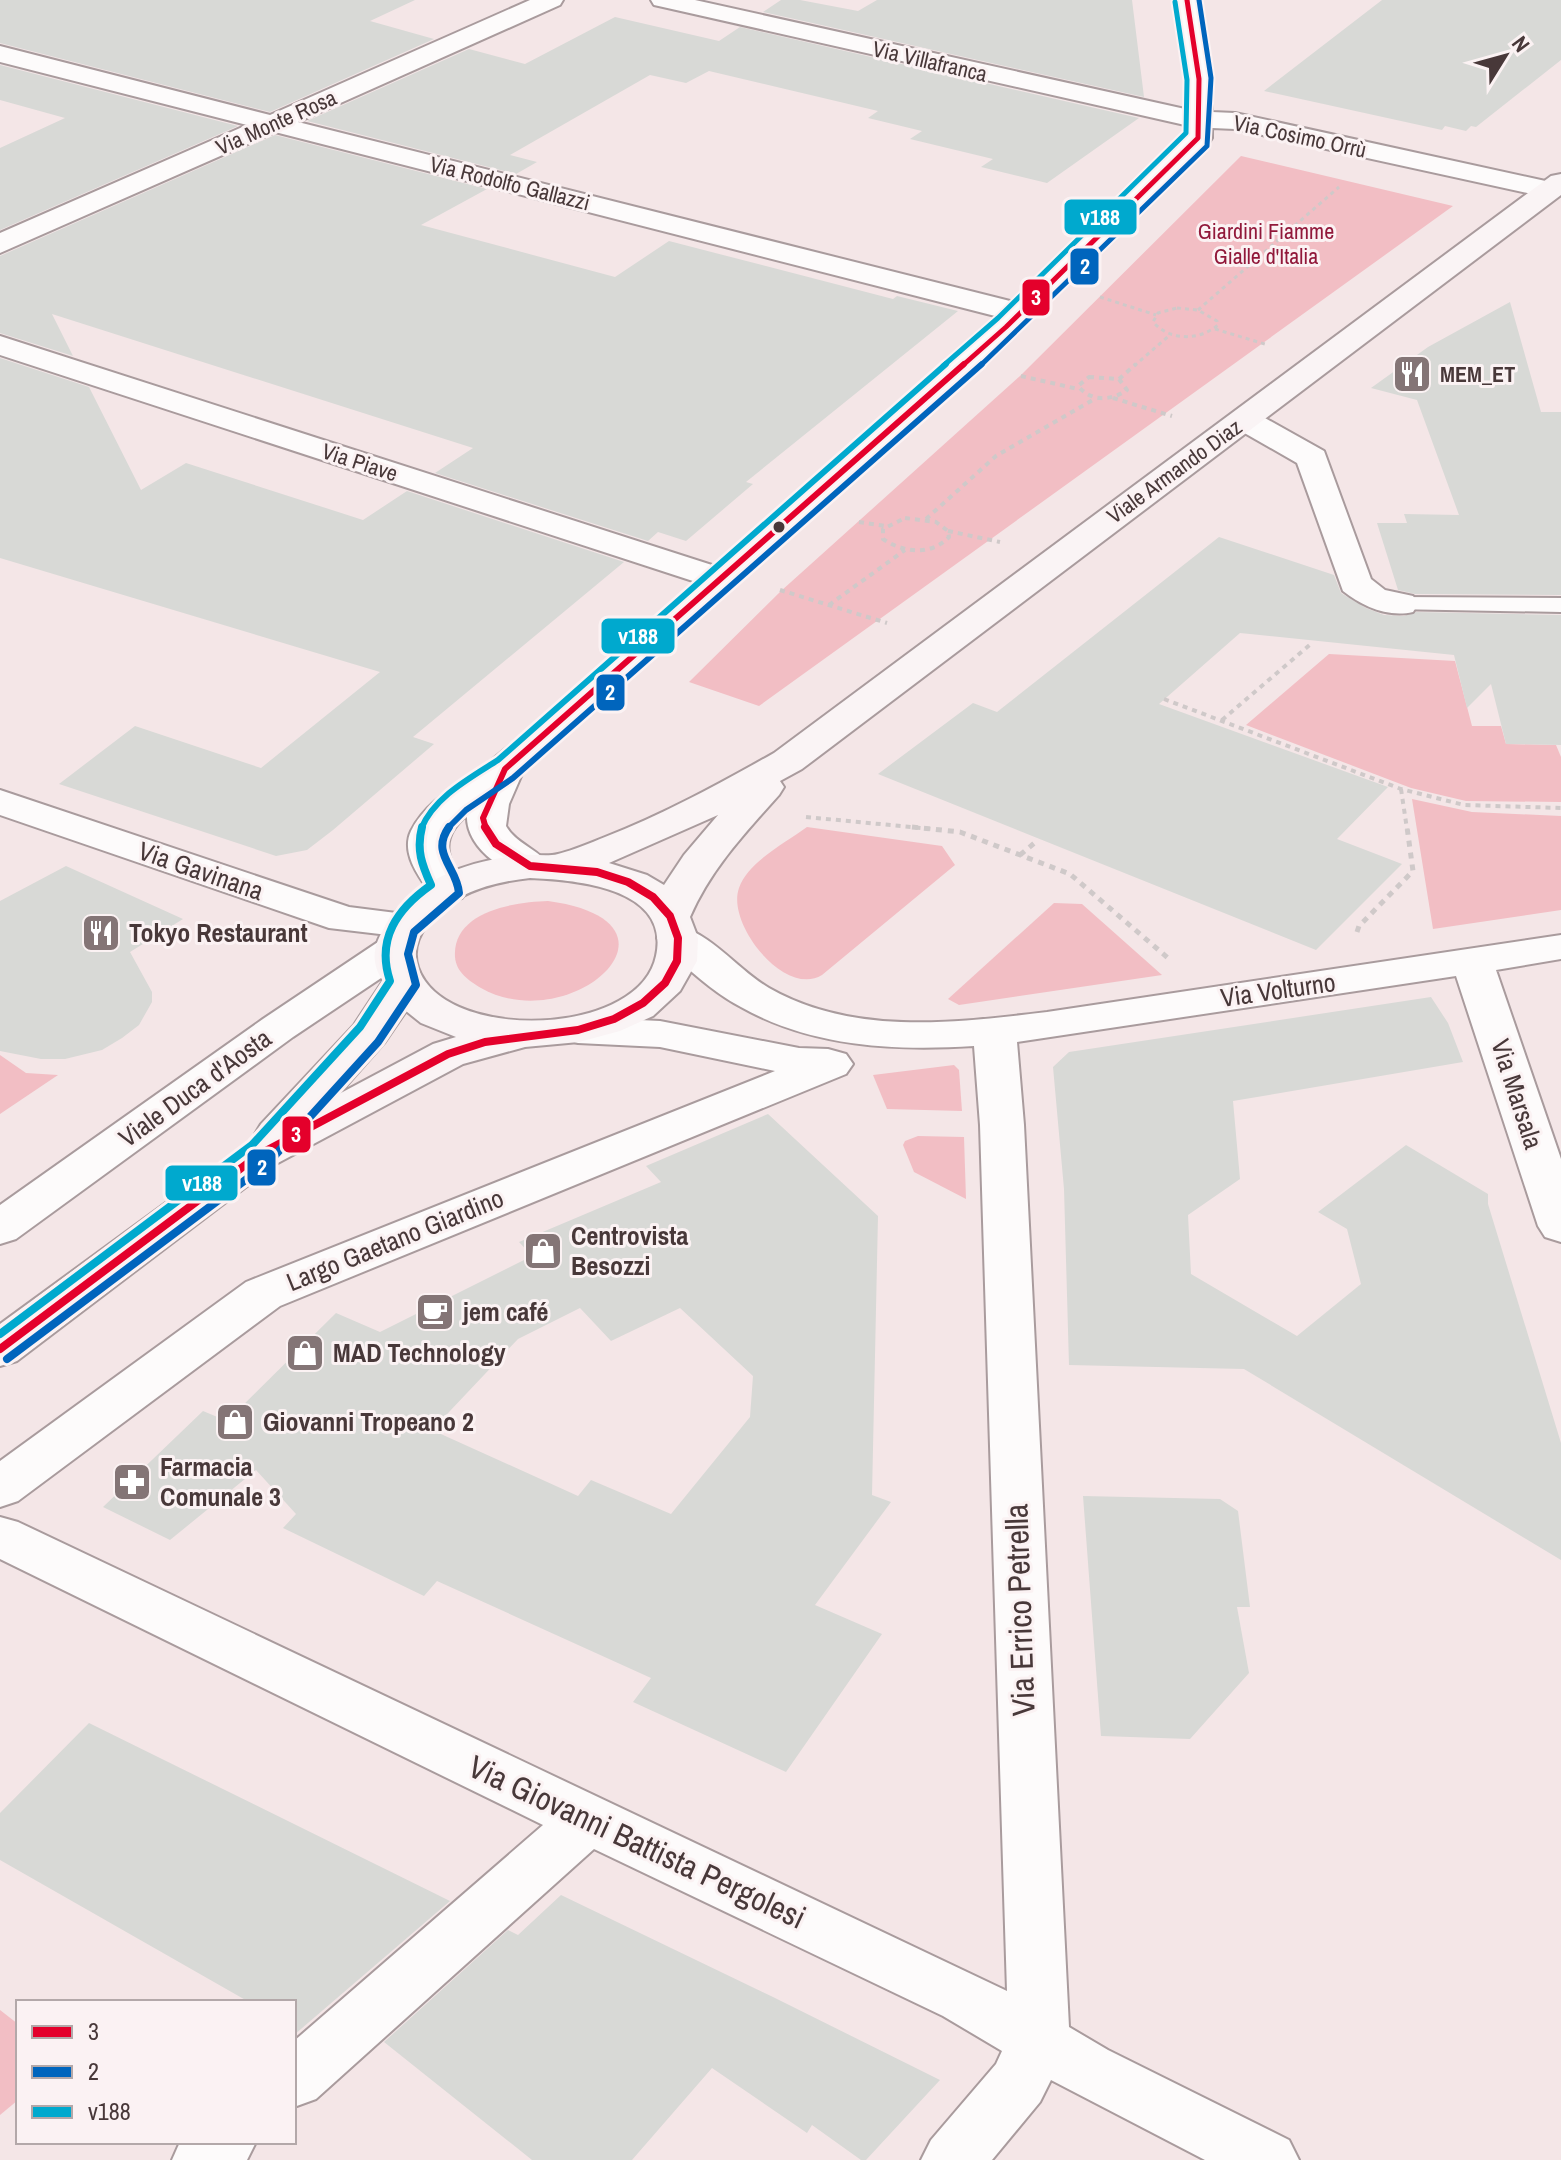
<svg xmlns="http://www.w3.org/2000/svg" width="1561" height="2160" viewBox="0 0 1561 2160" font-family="'Archivo Narrow',sans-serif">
<rect width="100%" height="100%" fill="#f4e6e7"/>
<g fill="#f2bec4">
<path d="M 1241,156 L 1453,206 L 759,706 L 689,682 L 781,591 L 1020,376 Z"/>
<path d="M 1329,654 L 1455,661 L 1472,726 L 1501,726 L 1506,744 L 1556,745 L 1561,757 L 1561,802 L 1466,801 L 1411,788 L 1246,725 Z"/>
<path d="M 1412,799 L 1472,812 L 1561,816 L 1561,910 L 1433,929 Z"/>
<path d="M 807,827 L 942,846 L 955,865 L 822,975 C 785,998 726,924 739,888 C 748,862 785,843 807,827 Z"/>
<path d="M 548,901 C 701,922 571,1039 481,988 C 469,981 456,972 455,957 C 452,911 515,902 548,901 Z"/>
<path d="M 1054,903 L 1082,904 L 1162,975 L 959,1005 L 948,999 Z"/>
<path d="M 0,1055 L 26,1073 L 58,1075 L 0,1114 Z"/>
<path d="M 954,1065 L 959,1070 L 962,1111 L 887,1109 L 873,1075 Z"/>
<path d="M 918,1136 L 964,1137 L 966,1199 L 914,1172 L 903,1145 L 905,1141 Z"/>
<path d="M 0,2010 L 18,2024 L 18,2100 L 0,2115 Z"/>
</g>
<g fill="#d8d9d6" fill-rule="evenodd">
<path d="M 0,0 L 415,0 L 370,21 L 434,39 L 270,112 L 0,43 Z"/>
<path d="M 781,0 L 800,0 L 858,11 L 877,0 L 1132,0 L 1144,97 L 763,12 Z"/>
<path d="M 1382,0 L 1561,0 L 1561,60 L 1476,127 L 1471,126 L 1466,131 L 1445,126 L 1442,130 L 1264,91 Z"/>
<path d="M 615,17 L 719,41 L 740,27 L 1139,118 L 1047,183 L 981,167 L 993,159 L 910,139 L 922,131 L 868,118 L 878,111 L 709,71 L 686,83 L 650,75 L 510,155 L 537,162 L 516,174 L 307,121 L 469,49 L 525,64 Z"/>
<path d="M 0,65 L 238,126 L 0,230 L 0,148 L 65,118 L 0,100 Z"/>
<path d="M 275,135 L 487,189 L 421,225 L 615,277 L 669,241 L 893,299 L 897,296 L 958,311 L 746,482 L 753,484 L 686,541 L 658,532 L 648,541 L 435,473 L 473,448 L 52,314 L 73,356 L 0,333 L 0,256 Z"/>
<path d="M 1510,302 L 1541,412 L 1561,412 L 1561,595 L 1415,594 L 1398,590 L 1377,523 L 1407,523 L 1404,514 L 1459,515 L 1417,400 L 1371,388 L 1428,347 Z"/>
<path d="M 0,358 L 89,387 L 141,490 L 186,463 L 363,520 L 407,491 L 624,562 L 413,737 L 434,744 L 333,830 L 307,850 L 276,856 L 59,784 L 135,726 L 261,768 L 380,672 L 0,558 Z"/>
<path d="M 1219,537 L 1334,575 L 1341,593 L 1366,608 L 1384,615 L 1404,616 L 1416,612 L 1561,615 L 1561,745 L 1506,744 L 1491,684 L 1467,708 L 1454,655 L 1240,633 L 1159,704 L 1388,787 L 1337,839 L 1402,864 L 1316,950 L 878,774 L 973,703 L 997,712 Z"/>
<path d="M 66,866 L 183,919 L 130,952 L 152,992 L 152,1002 L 139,1025 L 122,1038 L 102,1050 L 65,1059 L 41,1059 L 0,1051 L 0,901 Z"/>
<path d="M 1431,997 L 1448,1023 L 1463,1062 L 1233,1101 L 1240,1179 L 1188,1215 L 1191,1274 L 1297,1336 L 1361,1284 L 1347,1229 L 1318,1212 L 1406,1145 L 1488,1194 L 1488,1204 L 1561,1443 L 1561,1560 L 1244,1369 L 1069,1365 L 1064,1189 L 1053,1067 L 1069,1052 Z"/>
<path d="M 768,1114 L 878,1216 L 872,1495 L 891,1502 L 815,1605 L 882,1634 L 786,1772 L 633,1702 L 651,1678 L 437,1581 L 424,1596 L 283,1528 L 296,1514 L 256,1470 L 170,1540 L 103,1507 L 203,1411 L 227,1421 L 336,1313 L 380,1332 L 532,1256 L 519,1242 L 661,1182 L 646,1166 ZM 580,1308 L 611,1341 L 680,1308 L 753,1376 L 750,1417 L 671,1514 L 591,1480 L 578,1496 L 432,1430 L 518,1339 Z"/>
<path d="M 1083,1496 L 1220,1499 L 1238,1511 L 1250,1607 L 1237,1607 L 1249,1673 L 1190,1739 L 1101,1736 Z"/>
<path d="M 89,1723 L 450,1901 L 294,2035 L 294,2002 L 249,2002 L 0,1860 L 0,1813 Z"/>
<path d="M 561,1895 L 773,1997 L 940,2080 L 866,2160 L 861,2160 L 812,2125 L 807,2133 L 712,2068 L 632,2160 L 532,2160 L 384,2042 L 508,1930 L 518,1935 Z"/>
</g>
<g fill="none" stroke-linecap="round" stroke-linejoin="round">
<g stroke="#a99b9d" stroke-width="4">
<path id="lane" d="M 1400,597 L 1561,598 L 1561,612 L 1392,609 L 1389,604 L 1392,599 Z"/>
</g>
<g stroke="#a99b9d" stroke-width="4">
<g id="street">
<path d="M 530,0 L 563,0 L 560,5 L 298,122 L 1014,302 L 1185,136 L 1185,125 L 663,7 L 654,5 L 651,0 L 695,0 L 1185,109 L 1186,79 L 1175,0 L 1199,0 L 1212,79 L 1212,112 L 1235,113 L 1550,182 L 1560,184 L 1561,194 L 1550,198 L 1235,129 L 1212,128 L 1212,138 L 1208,144 L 1017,333 L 522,774 L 509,804 L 506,826 C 516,844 539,849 550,866 L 544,875 C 513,882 465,850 467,815 C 436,841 449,861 468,889 L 462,898 L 448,901 L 434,898 C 421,880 400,854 411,831 C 428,797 465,782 493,759 C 563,703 628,641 696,582 L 0,355 L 0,336 L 715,566 L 999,317 L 275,132 L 0,253 L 0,233 L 247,125 L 0,62 L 0,46 L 270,115 Z"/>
<path d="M 1245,410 L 1256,413 L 1324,451 L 1371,579 L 1385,590 L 1413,596 L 1418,604 L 1413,612 C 1388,618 1362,606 1343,591 L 1297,463 L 1234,427 L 1229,420 L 1234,413 Z"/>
<path d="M 0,790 L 349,907 L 420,916 L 426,925 L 420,934 L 405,937 L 329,928 L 0,815 Z"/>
<path d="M 678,926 C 712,934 738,970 769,988 C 853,1036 955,1023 1047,1012 L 1561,935 L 1561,959 L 1496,970 L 1561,1159 L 1561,1242 L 1545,1237 L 1538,1226 L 1456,976 L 1017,1042 L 1024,1125 L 1069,2027 L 1108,2050 L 1289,2140 L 1299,2160 L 1205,2160 L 1051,2080 L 1040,2102 L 992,2160 L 921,2160 L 931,2140 L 996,2064 L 1002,2051 L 943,2016 L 594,1849 L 316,2099 L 294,2107 L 294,2041 L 543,1825 L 0,1559 L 0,1517 L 18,1522 L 1007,1991 L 980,1125 L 974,1046 C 894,1051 812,1047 741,1007 C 712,992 688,968 663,947 L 657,938 L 663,929 Z"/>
<path d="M 393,938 L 408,942 L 414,951 L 408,960 L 293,1037 L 16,1239 L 0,1244 L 0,1205 L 263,1019 L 378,942 Z"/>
<path d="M 578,1017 L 660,1021 L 799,1048 L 828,1049 L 846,1054 L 853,1064 L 846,1074 L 280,1306 L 18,1501 L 0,1507 L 0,1461 L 246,1282 L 775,1071 L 660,1047 L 578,1043 L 563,1039 L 556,1030 L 563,1021 Z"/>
<path d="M 180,2142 L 256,2142 L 247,2160 L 172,2160 Z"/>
</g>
</g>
<g stroke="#a99b9d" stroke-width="4">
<path id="secondary" d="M 1561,174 L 1561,195 L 802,769 L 780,781 L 784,787 L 779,795 C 744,834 711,869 690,917 L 698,938 L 697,961 L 680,991 L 653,1016 L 620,1031 L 579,1042 L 525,1047 L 463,1064 L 276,1164 L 17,1361 L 0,1366 L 0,1324 L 256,1137 L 255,1134 L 261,1124 L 354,1025 L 383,981 C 370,962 373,945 386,925 C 417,878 468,861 522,855 C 534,854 547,857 558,854 C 574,850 590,843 605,837 C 664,814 719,784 774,753 L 1551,176 ZM 718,815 L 684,855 L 664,885 L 647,875 L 609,863 ZM 530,878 C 575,880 671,887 656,956 C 640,1033 467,1041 425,981 C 412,962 413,943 427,925 C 451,893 493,882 530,878 ZM 406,1011 L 421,1023 L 456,1037 L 433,1044 L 339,1094 L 384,1043 Z"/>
</g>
<g stroke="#cfc9c9" stroke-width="3" stroke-dasharray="4 4" stroke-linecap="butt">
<path d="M 1100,297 L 1156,315"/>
<path d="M 1177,308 L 1198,310 L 1217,321 L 1218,325 C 1199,341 1170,341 1153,322 L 1158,313 Z"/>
<path d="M 1198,310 L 1339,187"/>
<path d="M 1215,329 L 1268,345"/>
<path d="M 1134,366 L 1171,334"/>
</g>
<g stroke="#cfc9c9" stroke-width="4" stroke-dasharray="5 5" stroke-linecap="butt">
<path d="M 1021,376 L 1078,389"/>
<path d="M 1089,377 L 1119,379 L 1127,390 C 1111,401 1091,402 1078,386 Z"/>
<path d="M 1119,379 L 1136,364"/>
<path d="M 1113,398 L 1172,416"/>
<path d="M 905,518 L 936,522 L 948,531 L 949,537 C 931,556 904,553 883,539 L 883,529 Z"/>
<path d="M 926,519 L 996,456 L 1096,398"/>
<path d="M 859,522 L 885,526"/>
<path d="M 948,531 L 1000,542"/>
<path d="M 780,590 L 887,623"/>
<path d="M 829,605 L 905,550"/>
<path d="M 1164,699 L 1401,789 L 1464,805 L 1561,808"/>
<path d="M 1222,720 L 1313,642"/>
<path d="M 1401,789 L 1407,829"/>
<path d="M 806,817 L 932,829"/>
</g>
<g stroke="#cfc9c9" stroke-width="5" stroke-dasharray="6 6" stroke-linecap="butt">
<path d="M 912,827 L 960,832 L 1070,874 L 1168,958"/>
<path d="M 1020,855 L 1038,840"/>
<path d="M 1357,932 L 1359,926 L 1413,871 L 1407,827"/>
</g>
<use href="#lane" fill="#fdfbfb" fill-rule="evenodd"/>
<use href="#street" fill="#fdfbfb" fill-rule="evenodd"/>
<use href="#secondary" fill="#faf4f5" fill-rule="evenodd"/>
<g stroke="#fbf2f3" stroke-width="9">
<path id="bus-1-far2" d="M 962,366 L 1006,327 L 1198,138 L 1199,79 L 1187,0"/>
</g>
<g stroke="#fbf2f3" stroke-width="11">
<path id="bus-1-far1" d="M 486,829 L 483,818 L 505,769 L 964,364"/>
</g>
<g stroke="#fbf2f3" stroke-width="14">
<path id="bus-1" d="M 0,1349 L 260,1154 L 448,1054 L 485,1042 L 578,1030 L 614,1019 L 643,1003 L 665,983 L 677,961 L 678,938 L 670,916 L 653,897 L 628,882 L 597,872 L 530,866 L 496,844 L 485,827"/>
</g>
<g stroke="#fbf2f3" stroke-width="9">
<path id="bus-2-far2" d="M 980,366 L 1207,146 L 1211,78 L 1199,0"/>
</g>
<g stroke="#fbf2f3" stroke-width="11">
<path id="bus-2-far1" d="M 447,829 L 466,810 L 513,778 L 982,364"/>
</g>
<g stroke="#fbf2f3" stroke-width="14">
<path id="bus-2" d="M 7,1359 L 268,1163 L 378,1042 L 416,985 L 408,954 L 414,932 L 459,893 C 457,867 430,854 449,827"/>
</g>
<g stroke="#fbf2f3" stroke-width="9">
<path id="bus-3-far2" d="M 943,366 L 998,318 L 1186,133 L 1187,80 L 1175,2"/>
</g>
<g stroke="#fbf2f3" stroke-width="11">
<path id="bus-3-far1" d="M 421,829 C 434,797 470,778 498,760 L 946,364"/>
</g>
<g stroke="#fbf2f3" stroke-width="14">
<path id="bus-3" d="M 0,1334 L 252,1145 L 360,1027 L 390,981 C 376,939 397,909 431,885 C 422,865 416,850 422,827"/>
</g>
<use href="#bus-1-far2" stroke="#e4002b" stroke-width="5"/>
<use href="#bus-1-far1" stroke="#e4002b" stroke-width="6"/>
<use href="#bus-1" stroke="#e4002b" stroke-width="8"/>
<use href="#bus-2-far2" stroke="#0065bd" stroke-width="5"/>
<use href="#bus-2-far1" stroke="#0065bd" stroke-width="6"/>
<use href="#bus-2" stroke="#0065bd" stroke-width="8"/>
<use href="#bus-3-far2" stroke="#00a9ce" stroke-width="5"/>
<use href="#bus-3-far1" stroke="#00a9ce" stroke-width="6"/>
<use href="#bus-3" stroke="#00a9ce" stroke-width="8"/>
</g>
<defs>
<g id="restaurant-square" transform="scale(2)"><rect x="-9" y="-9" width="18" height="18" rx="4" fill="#847576" stroke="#fbf2f3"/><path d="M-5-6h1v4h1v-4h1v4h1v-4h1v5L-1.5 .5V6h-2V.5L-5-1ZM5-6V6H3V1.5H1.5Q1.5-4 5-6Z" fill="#fff"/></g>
<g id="shop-square" transform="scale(2)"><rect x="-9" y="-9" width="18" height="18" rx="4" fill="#847576" stroke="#fbf2f3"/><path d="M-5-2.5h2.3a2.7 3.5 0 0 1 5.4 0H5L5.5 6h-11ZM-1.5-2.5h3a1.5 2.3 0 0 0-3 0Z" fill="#fff"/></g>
<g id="cafe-square" transform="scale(2)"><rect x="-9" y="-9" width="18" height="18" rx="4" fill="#847576" stroke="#fbf2f3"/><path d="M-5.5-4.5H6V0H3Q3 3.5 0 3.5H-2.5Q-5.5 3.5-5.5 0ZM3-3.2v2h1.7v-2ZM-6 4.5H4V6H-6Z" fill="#fff"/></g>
<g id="pharmacy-square" transform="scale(2)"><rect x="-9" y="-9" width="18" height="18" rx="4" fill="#847576" stroke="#fbf2f3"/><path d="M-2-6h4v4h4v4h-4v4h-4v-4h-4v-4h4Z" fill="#fff"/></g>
</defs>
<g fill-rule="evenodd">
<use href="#restaurant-square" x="1412" y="374"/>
<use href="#restaurant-square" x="101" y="933"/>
<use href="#shop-square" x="543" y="1251"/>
<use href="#cafe-square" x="435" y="1312"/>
<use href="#shop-square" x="305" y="1353"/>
<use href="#shop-square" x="235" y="1422"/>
<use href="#pharmacy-square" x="132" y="1482"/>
</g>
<circle fill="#483839" stroke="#fbf2f3" stroke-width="3" cx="779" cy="527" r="7"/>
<g text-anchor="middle" stroke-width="6" stroke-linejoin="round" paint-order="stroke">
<g font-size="22" fill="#483839" stroke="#fbf2f3">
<text transform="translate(930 61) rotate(13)" y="8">Via Villafranca</text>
<text transform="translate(276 122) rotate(-24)" y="8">Via Monte Rosa</text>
<text transform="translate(1300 136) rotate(12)" y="8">Via Cosimo Orrù</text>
<text transform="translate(510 183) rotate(14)" y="8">Via Rodolfo Gallazzi</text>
<text transform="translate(360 462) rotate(18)" y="8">Via Piave</text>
<text transform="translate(1174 471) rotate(-36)" y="8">Viale Armando Diaz</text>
</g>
<g font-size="22" fill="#91183a" stroke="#fbf2f3">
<text x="1266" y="239">Giardini Fiamme<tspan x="1266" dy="25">Gialle d'Italia</tspan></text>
</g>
<g font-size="22" font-weight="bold" fill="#483839" stroke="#fbf2f3" text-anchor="start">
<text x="1440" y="382">MEM_ET</text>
</g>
<g font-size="26" fill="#483839" stroke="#fbf2f3">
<text transform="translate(201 871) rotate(19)" y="9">Via Gavinana</text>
<text transform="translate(1278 990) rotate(-8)" y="9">Via Volturno</text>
<text transform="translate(195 1088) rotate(-36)" y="9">Viale Duca d'Aosta</text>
<text transform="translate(1517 1094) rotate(72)" y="9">Via Marsala</text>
<text transform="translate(395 1240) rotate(-22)" y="9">Largo Gaetano Giardino</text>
</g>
<g font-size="26" font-weight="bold" fill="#483839" stroke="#fbf2f3" text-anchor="start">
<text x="129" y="942">Tokyo Restaurant</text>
<text x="571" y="1245">Centrovista<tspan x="571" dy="30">Besozzi</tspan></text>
<text x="463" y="1321">jem café</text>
<text x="333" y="1362">MAD Technology</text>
<text x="263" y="1431">Giovanni Tropeano 2</text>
<text x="160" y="1476">Farmacia<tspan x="160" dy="30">Comunale 3</tspan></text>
</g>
<g font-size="32" fill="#483839" stroke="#fbf2f3">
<text transform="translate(1020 1610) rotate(-92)" y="11">Via Errico Petrella</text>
<text transform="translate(637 1842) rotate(25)" y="11">Via Giovanni Battista Pergolesi</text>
</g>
</g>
<g stroke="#fbf2f3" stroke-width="3">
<rect x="1063" y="198" width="75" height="38" rx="8" fill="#00a9ce"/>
<rect x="1069" y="247" width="31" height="39" rx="8" fill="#0065bd"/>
<rect x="1021" y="278" width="30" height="39" rx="8" fill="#e4002b"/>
<rect x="600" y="617" width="76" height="38" rx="8" fill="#00a9ce"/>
<rect x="595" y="673" width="31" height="39" rx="8" fill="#0065bd"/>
<rect x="281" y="1115" width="31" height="39" rx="8" fill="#e4002b"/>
<rect x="246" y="1148" width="31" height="39" rx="8" fill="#0065bd"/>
<rect x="164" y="1164" width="75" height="38" rx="8" fill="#00a9ce"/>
</g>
<g font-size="22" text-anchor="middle" font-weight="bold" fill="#fff">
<text x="1100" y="225">v188</text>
<text x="1085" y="274">2</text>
<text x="1036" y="305">3</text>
<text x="638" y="644">v188</text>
<text x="610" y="700">2</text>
<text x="296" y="1142">3</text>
<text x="262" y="1175">2</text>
<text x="202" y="1191">v188</text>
</g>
<rect x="16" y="2000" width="280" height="144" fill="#fbf2f3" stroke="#b3a8a9" stroke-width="2"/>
<rect x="32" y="2026" width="40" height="12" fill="#e4002b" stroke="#b3a8a9" stroke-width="2"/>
<text x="88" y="2040" font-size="24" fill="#483839">3</text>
<rect x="32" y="2066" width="40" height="12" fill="#0065bd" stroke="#b3a8a9" stroke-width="2"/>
<text x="88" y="2080" font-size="24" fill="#483839">2</text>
<rect x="32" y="2106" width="40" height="12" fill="#00a9ce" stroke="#b3a8a9" stroke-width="2"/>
<text x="88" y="2120" font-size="24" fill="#483839">v188</text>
<g transform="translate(1505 56) rotate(53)" stroke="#fbf2f3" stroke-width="6" paint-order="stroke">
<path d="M0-6L14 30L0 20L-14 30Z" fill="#483839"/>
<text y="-12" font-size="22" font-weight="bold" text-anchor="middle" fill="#483839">N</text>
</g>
</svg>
